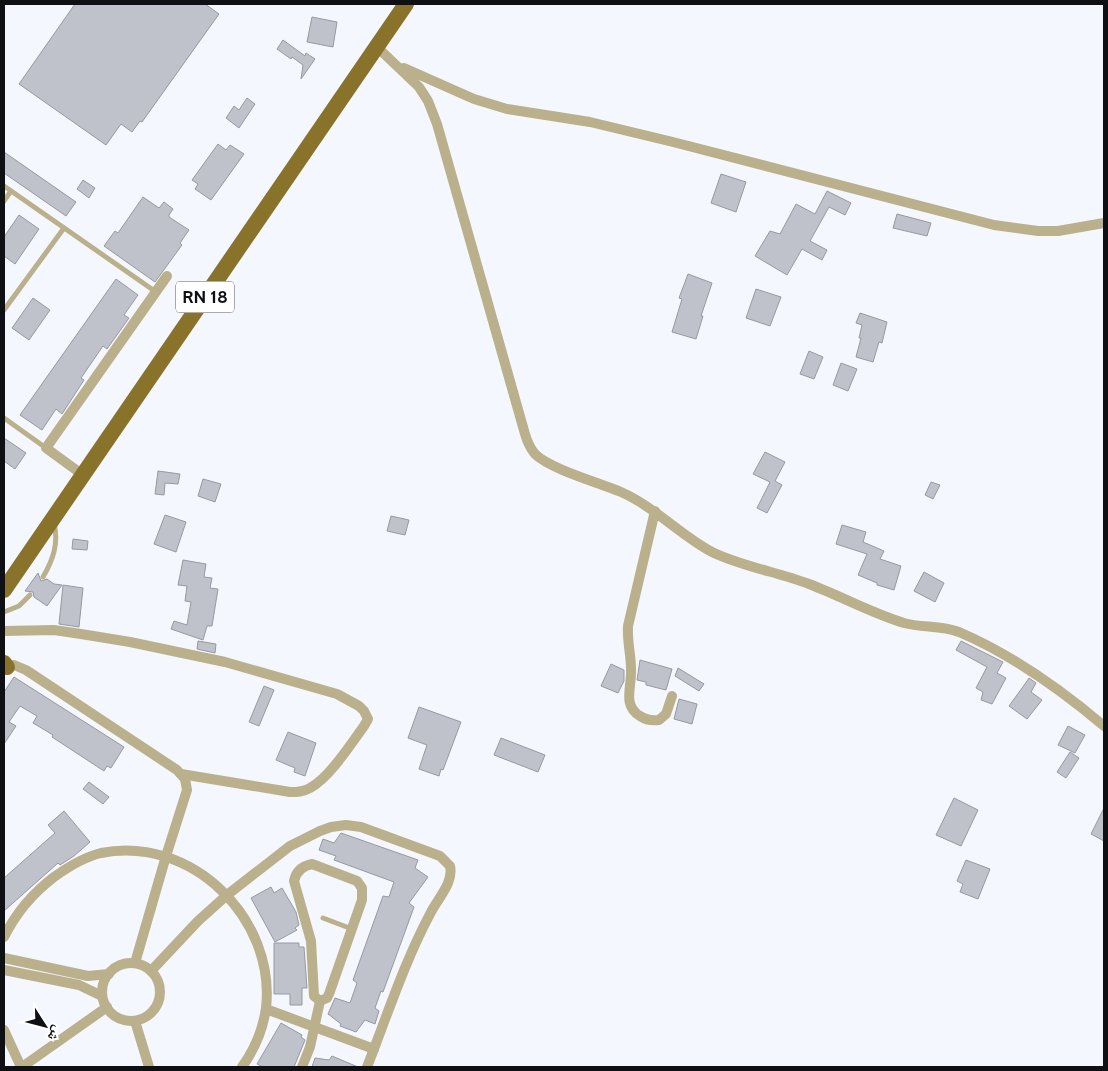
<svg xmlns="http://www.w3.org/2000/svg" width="1108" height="1071" viewBox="0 0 1108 1071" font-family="Cabin,'Noto Naskh Arabic',sans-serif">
<rect width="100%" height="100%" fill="#f5f7ff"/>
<g fill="#bfc2cb" stroke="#9799a2">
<path d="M 75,4 L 205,4 L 219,14 L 142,122 L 140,121 L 132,132 L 121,124 L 106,145 L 19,84 Z"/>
<path d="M 312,17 L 337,22 L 333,47 L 307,42 Z"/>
<path d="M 283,40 L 305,56 L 306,53 L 315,59 L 301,79 L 303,65 L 292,57 L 291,59 L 277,49 Z"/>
<path d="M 247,98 L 255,104 L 239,128 L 226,118 L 234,106 L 239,110 Z"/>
<path d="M 218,144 L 226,150 L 230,145 L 244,154 L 211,200 L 195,189 L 198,184 L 192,180 Z"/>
<path d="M 4,152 L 76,202 L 66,216 L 4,173 Z"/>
<path d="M 721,174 L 746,182 L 736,212 L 711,203 Z"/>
<path d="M 83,180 L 95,188 L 89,198 L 77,189 Z"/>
<path d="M 827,191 L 851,203 L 845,215 L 829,207 L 810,241 L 827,250 L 822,260 L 802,249 L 787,275 L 755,256 L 770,231 L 780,234 L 796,204 L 815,214 Z"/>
<path d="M 143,197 L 159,208 L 164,202 L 173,209 L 169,215 L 169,217 L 189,230 L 180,243 L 182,245 L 155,282 L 104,246 L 115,231 L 118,233 Z"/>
<path d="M 897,214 L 931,223 L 927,236 L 893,228 Z"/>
<path d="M 19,215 L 39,229 L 15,264 L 4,256 L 4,237 Z"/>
<path d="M 688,274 L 712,283 L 701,316 L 703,316 L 696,339 L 672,332 L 682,299 L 679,298 Z"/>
<path d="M 116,279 L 138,295 L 124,315 L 129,318 L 107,349 L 103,346 L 81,378 L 84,380 L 62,414 L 56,409 L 42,430 L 20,415 Z"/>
<path d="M 756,289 L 781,297 L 770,326 L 746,318 Z"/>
<path d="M 33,298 L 50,310 L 29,340 L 12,328 Z"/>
<path d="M 860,313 L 887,322 L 882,343 L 879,342 L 873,362 L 856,357 L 861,338 L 859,338 L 862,325 L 856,323 Z"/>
<path d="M 809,351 L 823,357 L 814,379 L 800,374 Z"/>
<path d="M 841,363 L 857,369 L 848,391 L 833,385 Z"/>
<path d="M 4,438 L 26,453 L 15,469 L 4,461 Z"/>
<path d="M 765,452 L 785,462 L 775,481 L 782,485 L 767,513 L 757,508 L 770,482 L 753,474 Z"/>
<path d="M 158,471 L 180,474 L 178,484 L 165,483 L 164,495 L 155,494 Z"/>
<path d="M 203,479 L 221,484 L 215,502 L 198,496 Z"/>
<path d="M 931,482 L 940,485 L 933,499 L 925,495 Z"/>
<path d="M 165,515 L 186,522 L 176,552 L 154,544 Z"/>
<path d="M 391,516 L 409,520 L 405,535 L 387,531 Z"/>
<path d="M 842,525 L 866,532 L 863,542 L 884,551 L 880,559 L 901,566 L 894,590 L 877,585 L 877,583 L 858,575 L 867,554 L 836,544 Z"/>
<path d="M 73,539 L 88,541 L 87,550 L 72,549 Z"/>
<path d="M 183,560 L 206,564 L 204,577 L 212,578 L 210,588 L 218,589 L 212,626 L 207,626 L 203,640 L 171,629 L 174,621 L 187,625 L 191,602 L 185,601 L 187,586 L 178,585 Z"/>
<path d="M 924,572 L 944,583 L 935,602 L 914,591 Z"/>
<path d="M 38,573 L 41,581 L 47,579 L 54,584 L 62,585 L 47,606 L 34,597 L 33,592 L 25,591 Z"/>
<path d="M 63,585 L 83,588 L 79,627 L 59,624 Z"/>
<path d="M 198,641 L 216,644 L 215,653 L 197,649 Z"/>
<path d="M 961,641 L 1003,662 L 997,673 L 1006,678 L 992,704 L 981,700 L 983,692 L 976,688 L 987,667 L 956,650 Z"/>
<path d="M 640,660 L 672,669 L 666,690 L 646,685 L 646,682 L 637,680 Z"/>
<path d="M 611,664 L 624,670 L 624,681 L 618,693 L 601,686 Z"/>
<path d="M 678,668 L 704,684 L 699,691 L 675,676 Z"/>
<path d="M 14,677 L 124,747 L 111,768 L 107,766 L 104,771 L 52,737 L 53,735 L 33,723 L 37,716 L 20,706 L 9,722 L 16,726 L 4,744 L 4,692 Z"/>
<path d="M 1029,678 L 1036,683 L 1031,692 L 1042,700 L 1027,719 L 1009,706 L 1025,684 Z"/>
<path d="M 264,686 L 274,690 L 259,726 L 249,722 Z"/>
<path d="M 679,699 L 697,704 L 692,724 L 674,719 Z"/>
<path d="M 419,707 L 461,722 L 443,770 L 441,769 L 439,776 L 419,769 L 427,745 L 408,738 Z"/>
<path d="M 1068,726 L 1085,735 L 1075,753 L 1058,745 Z"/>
<path d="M 288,732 L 316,743 L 305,776 L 294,772 L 295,768 L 276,760 Z"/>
<path d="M 501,738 L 545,755 L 538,772 L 494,755 Z"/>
<path d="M 1070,752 L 1079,758 L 1066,778 L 1057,772 Z"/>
<path d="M 89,782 L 109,797 L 103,804 L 83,789 Z"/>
<path d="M 954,798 L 978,810 L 961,846 L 936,835 Z"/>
<path d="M 1104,808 L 1104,841 L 1091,834 Z"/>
<path d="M 64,811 L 90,842 L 74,856 L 60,865 L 58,863 L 4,911 L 4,878 L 55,833 L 48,825 Z"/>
<path d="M 341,833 L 418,860 L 415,868 L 428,877 L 409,903 L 414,907 L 383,992 L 381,991 L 375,1008 L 379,1011 L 375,1024 L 365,1020 L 356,1032 L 340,1026 L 341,1024 L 328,1014 L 335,998 L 350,1003 L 357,983 L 353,980 L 383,896 L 389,897 L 394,882 L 334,860 L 336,856 L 319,850 L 323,839 L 334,843 Z"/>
<path d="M 966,860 L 990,869 L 978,899 L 960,892 L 963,884 L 957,881 Z"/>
<path d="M 271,887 L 274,893 L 282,888 L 296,912 L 299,925 L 295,928 L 297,930 L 275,942 L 251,898 Z"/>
<path d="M 274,943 L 299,943 L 299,947 L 304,947 L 307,988 L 302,988 L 302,1005 L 290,1005 L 290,994 L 274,994 Z"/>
<path d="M 281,1023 L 302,1035 L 301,1037 L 305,1040 L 303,1045 L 294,1067 L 263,1067 L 257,1064 Z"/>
<path d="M 332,1056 L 358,1067 L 312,1067 L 315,1058 L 329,1060 Z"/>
</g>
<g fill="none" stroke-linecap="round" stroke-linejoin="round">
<g stroke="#bbb08c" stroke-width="5">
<path d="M 4,186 L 156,292"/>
<path d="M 4,201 L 11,191"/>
<path d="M 4,310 L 64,228"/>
<path d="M 4,418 L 46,448"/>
<path d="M 43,577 C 53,560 59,543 54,523"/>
<path d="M 4,612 L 19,606 L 30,595"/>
<path d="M 323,918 L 352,929"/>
</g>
<g stroke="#bbb08c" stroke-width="10">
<path d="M 377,47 L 419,87 L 428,101 L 437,124 L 525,434 C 527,441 530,448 535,454 C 550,469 600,483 621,492 C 655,507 680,535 712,552 C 743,567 778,572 809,584 C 841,596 871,613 904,623 C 922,628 941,625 959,632 C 1013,655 1060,689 1104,726"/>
<path d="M 404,68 L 474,99 L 507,109 L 590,122 L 673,142 L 994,225 L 1038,231 L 1058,231 L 1104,223"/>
<path d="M 83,475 L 46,448 L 167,276"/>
<path d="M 655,511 L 628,626 C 627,642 631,654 631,669 C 632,687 622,705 640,716 C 646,720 652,721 659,720 L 666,714 L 672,696"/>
<path d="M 4,631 L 54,630 L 81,634 L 130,642 L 225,662 L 337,694 L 359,706 L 364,711 L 368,719 L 364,726 C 351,744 329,778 310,788 C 303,792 297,792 290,792 L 181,774"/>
<path d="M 4,668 L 14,665 L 26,670 L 177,770 L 185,779 L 187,790 L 166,856 L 135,963"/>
<path d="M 312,864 L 357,881 L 362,888 L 362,900 L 329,994 L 327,998 L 320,1001 L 314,996 L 311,941 L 294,881 C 296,871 302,866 312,864 Z"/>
<path d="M 4,937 C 16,913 33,893 54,877 C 68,867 84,857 101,853 C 192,835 276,919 266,1008 C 263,1030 254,1050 242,1067"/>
<path d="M 4,958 L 88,976 L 109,974"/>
<circle cx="131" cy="992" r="29"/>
<path d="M 4,970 L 79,985 L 102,996"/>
<path d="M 151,971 L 198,921 L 227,895 L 290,846 L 320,831 L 331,827 L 346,825 L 361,827 L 440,856 L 450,866 C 454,883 437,899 430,914 C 404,963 387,1016 367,1067"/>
<path d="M 266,1009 L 374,1049"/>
<path d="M 135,1021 L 149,1067"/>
<path d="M 4,1030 L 21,1067"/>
<path d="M 22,1067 L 107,1007"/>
<path d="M 302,1067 L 310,1047 L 320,1001"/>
</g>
<g stroke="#89732a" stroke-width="16">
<path d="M 4,590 L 406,4"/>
<path d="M 4,663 L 7,667"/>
</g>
</g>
<g text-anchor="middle" stroke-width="4.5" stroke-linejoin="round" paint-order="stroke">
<rect fill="#fff" stroke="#57585a" stroke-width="1" x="176" y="281.5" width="58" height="31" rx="4"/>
<g font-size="18" font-weight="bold" fill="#0f1013">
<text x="205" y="303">RN 18</text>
</g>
</g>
<rect width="1108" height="1071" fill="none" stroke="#0f1013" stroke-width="10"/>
<g transform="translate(45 1026) rotate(126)" stroke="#ffffff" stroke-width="4" paint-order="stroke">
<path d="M0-4L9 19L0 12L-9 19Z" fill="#0f1013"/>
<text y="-8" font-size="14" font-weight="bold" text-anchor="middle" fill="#0f1013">ش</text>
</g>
</svg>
